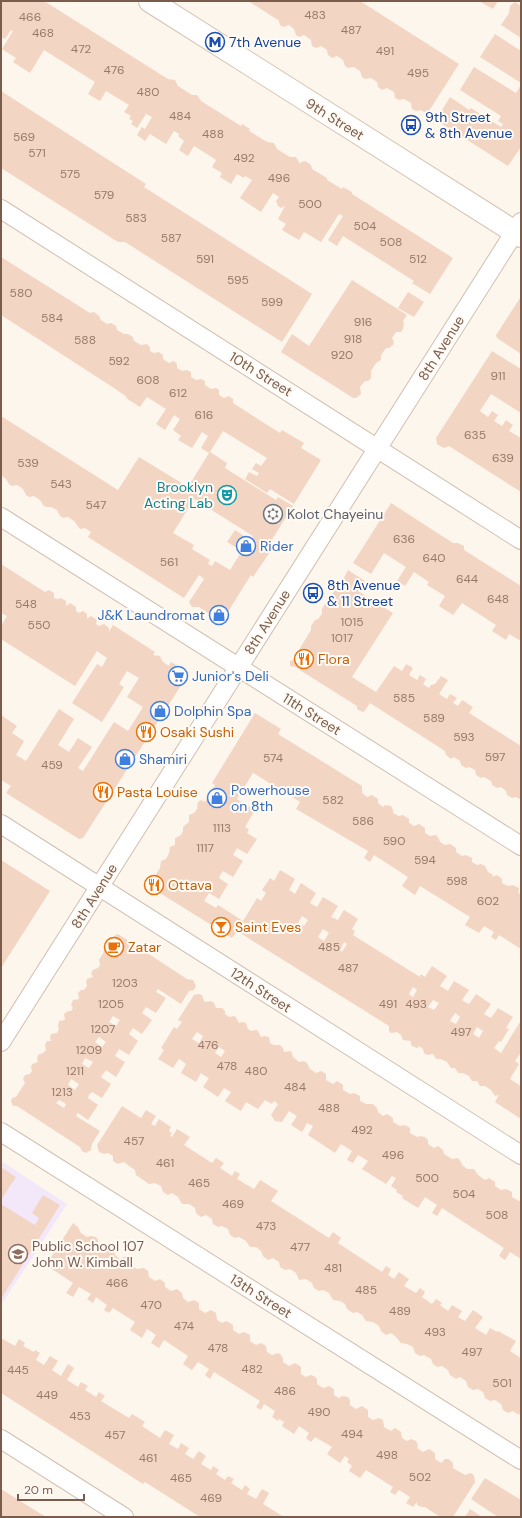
<svg xmlns="http://www.w3.org/2000/svg" width="522" height="1518" viewBox="0 0 522 1518" font-family="'DM Sans',sans-serif">
<rect width="100%" height="100%" fill="#fdf6ec"/>
<path fill="#f3e8fa" d="M 1,1161 L 67,1204 L 1,1305 Z"/>
<g fill="#f3d5c3" fill-rule="evenodd">
<path d="M 1,1 L 44,1 L 168,79 L 175,80 L 178,86 L 192,95 L 197,95 L 201,101 L 241,126 L 242,124 L 250,129 L 249,131 L 267,142 L 274,143 L 277,149 L 290,157 L 296,157 L 300,164 L 301,162 L 305,161 L 311,165 L 312,169 L 327,178 L 327,180 L 342,189 L 343,187 L 352,192 L 352,194 L 453,258 L 430,294 L 412,283 L 414,281 L 343,236 L 337,246 L 328,240 L 343,216 L 339,214 L 321,242 L 304,232 L 299,240 L 282,230 L 286,224 L 278,219 L 285,206 L 281,208 L 278,206 L 276,201 L 279,197 L 273,193 L 261,212 L 240,198 L 252,180 L 245,176 L 244,178 L 237,174 L 231,184 L 220,177 L 222,173 L 212,167 L 216,160 L 210,156 L 194,146 L 188,156 L 179,150 L 184,141 L 178,136 L 179,134 L 174,131 L 166,144 L 150,134 L 145,141 L 137,135 L 142,127 L 145,129 L 152,117 L 146,114 L 137,128 L 131,124 L 133,121 L 129,119 L 131,116 L 124,112 L 129,105 L 106,91 L 100,101 L 88,94 L 95,82 L 44,50 L 30,73 L 13,62 L 16,58 L 2,49 L 13,31 L 11,30 L 5,39 L 1,37 Z"/>
<path d="M 248,1 L 360,1 L 459,64 L 427,114 L 421,110 L 416,111 L 412,109 L 411,103 L 404,99 L 399,100 L 395,98 L 394,92 L 387,88 L 382,90 L 378,87 L 377,82 L 371,78 L 365,79 L 362,77 L 360,71 L 354,67 L 348,68 L 345,66 L 343,60 L 337,56 L 332,58 L 328,55 L 327,50 L 321,46 L 316,48 L 312,46 L 311,40 L 304,35 L 299,37 L 296,35 L 294,29 L 289,25 L 283,27 L 280,25 L 278,19 L 278,20 Z"/>
<path d="M 479,1 L 498,1 L 493,9 Z"/>
<path d="M 515,2 L 521,6 L 521,38 L 501,25 L 509,13 L 510,6 Z"/>
<path d="M 495,34 L 521,51 L 521,83 L 480,57 Z"/>
<path d="M 474,67 L 516,93 L 521,85 L 521,147 L 508,166 L 436,120 L 450,97 L 469,110 L 471,108 L 501,127 L 503,124 L 498,121 L 501,116 L 460,90 Z"/>
<path d="M 1,91 L 146,184 L 144,187 L 312,294 L 282,342 L 125,242 L 118,242 L 1,168 Z"/>
<path d="M 1,257 L 90,313 L 94,312 L 99,316 L 101,320 L 107,324 L 111,323 L 116,326 L 117,330 L 124,334 L 128,334 L 133,337 L 134,341 L 141,345 L 147,344 L 150,347 L 150,351 L 154,353 L 159,352 L 163,355 L 163,359 L 169,363 L 174,361 L 177,364 L 177,368 L 182,371 L 187,370 L 191,372 L 191,377 L 196,380 L 201,379 L 205,381 L 205,385 L 211,389 L 216,388 L 219,390 L 219,395 L 224,398 L 229,396 L 233,399 L 233,403 L 280,433 L 282,430 L 304,443 L 301,448 L 321,460 L 294,504 L 270,489 L 267,493 L 245,479 L 249,472 L 257,476 L 259,473 L 252,469 L 256,463 L 261,466 L 267,458 L 223,431 L 210,452 L 227,463 L 225,468 L 276,500 L 278,497 L 293,506 L 266,549 L 270,552 L 253,577 L 251,575 L 224,618 L 225,622 L 216,623 L 215,618 L 199,607 L 192,607 L 189,602 L 204,579 L 199,575 L 184,598 L 88,537 L 91,532 L 85,528 L 80,529 L 74,521 L 68,517 L 63,518 L 60,516 L 57,510 L 51,507 L 46,507 L 43,505 L 40,500 L 34,496 L 29,497 L 26,495 L 23,489 L 17,485 L 12,486 L 9,484 L 6,479 L 1,475 L 1,416 L 118,490 L 139,457 L 188,487 L 209,453 L 201,448 L 208,436 L 202,432 L 192,448 L 178,440 L 181,436 L 173,430 L 180,419 L 174,415 L 165,430 L 156,424 L 166,409 L 147,397 L 140,407 L 126,398 L 127,397 L 114,388 L 1,315 ZM 194,499 L 253,536 L 250,540 L 235,530 L 227,542 L 242,551 L 230,570 L 215,561 L 212,566 L 208,564 L 210,560 L 192,549 L 194,545 L 173,533 Z"/>
<path d="M 352,280 L 407,315 L 403,321 L 404,324 L 403,329 L 401,332 L 396,332 L 392,338 L 394,342 L 393,345 L 389,348 L 386,348 L 381,355 L 381,360 L 376,363 L 371,371 L 371,378 L 368,381 L 365,381 L 360,387 L 361,394 L 356,398 L 353,398 L 281,352 L 292,334 L 309,346 Z"/>
<path d="M 408,292 L 424,302 L 414,317 L 398,308 Z"/>
<path d="M 520,298 L 521,298 L 521,354 L 497,338 L 496,335 Z"/>
<path d="M 492,351 L 521,369 L 521,413 L 491,394 L 480,411 L 488,417 L 492,411 L 498,415 L 494,421 L 502,426 L 506,420 L 513,425 L 509,431 L 521,438 L 521,492 L 449,446 L 444,448 L 437,444 L 436,438 Z"/>
<path d="M 391,503 L 453,543 L 458,543 L 464,546 L 464,550 L 521,586 L 521,641 L 509,634 L 506,640 L 492,631 L 496,625 L 462,603 L 453,615 L 439,606 L 445,596 L 427,585 L 429,582 L 414,572 L 405,586 L 397,581 L 406,567 L 384,553 L 371,574 L 353,563 Z"/>
<path d="M 1,564 L 45,592 L 49,590 L 54,593 L 54,598 L 57,599 L 61,598 L 66,601 L 66,606 L 70,603 L 76,607 L 76,611 L 79,613 L 83,611 L 87,614 L 87,619 L 91,616 L 97,620 L 96,624 L 99,626 L 104,624 L 109,628 L 109,632 L 113,625 L 155,652 L 153,655 L 160,656 L 163,662 L 169,666 L 171,662 L 189,673 L 83,838 L 79,839 L 6,793 L 11,786 L 1,780 L 1,715 L 17,726 L 12,733 L 24,741 L 16,755 L 26,761 L 59,709 L 74,719 L 58,745 L 69,752 L 78,738 L 92,747 L 78,768 L 83,771 L 114,722 L 128,731 L 143,707 L 127,697 L 139,678 L 127,671 L 119,684 L 124,687 L 102,722 L 72,703 L 97,664 L 102,667 L 107,658 L 97,651 L 75,686 L 1,639 L 1,626 L 7,616 L 1,613 Z"/>
<path d="M 348,570 L 365,581 L 358,591 L 393,613 L 352,677 L 376,692 L 394,666 L 402,671 L 406,664 L 413,668 L 409,675 L 417,680 L 420,675 L 426,679 L 423,684 L 429,688 L 431,685 L 435,684 L 441,676 L 448,680 L 439,694 L 447,699 L 450,694 L 457,698 L 453,703 L 458,706 L 462,700 L 473,707 L 469,713 L 521,746 L 521,800 L 516,797 L 512,798 L 507,795 L 506,791 L 501,787 L 497,788 L 492,785 L 491,781 L 484,777 L 481,778 L 476,775 L 475,770 L 469,767 L 466,768 L 461,765 L 460,761 L 454,757 L 451,759 L 446,755 L 445,751 L 370,703 L 364,712 L 360,711 L 357,709 L 357,706 L 295,667 L 290,666 L 290,661 L 293,660 L 311,630 L 311,626 L 315,620 L 318,619 L 322,614 L 322,609 L 325,604 L 329,603 L 335,588 L 339,587 Z"/>
<path d="M 255,713 L 281,729 L 278,734 L 362,786 L 362,793 L 367,797 L 372,795 L 378,799 L 378,803 L 383,807 L 385,805 L 391,806 L 393,810 L 393,813 L 399,816 L 403,815 L 409,819 L 409,823 L 414,826 L 419,824 L 425,828 L 425,833 L 430,836 L 436,835 L 439,839 L 440,842 L 445,845 L 450,844 L 456,848 L 456,852 L 462,856 L 466,855 L 472,858 L 472,862 L 477,865 L 481,864 L 485,866 L 488,872 L 493,875 L 492,877 L 497,875 L 502,879 L 502,883 L 508,886 L 513,885 L 519,888 L 518,893 L 521,894 L 521,949 L 499,935 L 496,940 L 491,937 L 494,932 L 484,926 L 479,933 L 465,925 L 470,917 L 420,886 L 415,895 L 402,886 L 408,877 L 374,855 L 370,862 L 364,858 L 368,851 L 296,809 L 300,802 L 253,773 L 237,799 L 255,810 L 245,827 L 249,829 L 247,833 L 257,839 L 247,854 L 237,848 L 233,855 L 243,861 L 233,877 L 223,871 L 221,874 L 219,878 L 228,884 L 219,899 L 209,893 L 204,901 L 216,908 L 218,905 L 243,921 L 257,898 L 261,901 L 266,893 L 262,890 L 270,878 L 274,881 L 280,870 L 295,879 L 289,890 L 291,891 L 295,894 L 301,883 L 316,893 L 310,903 L 317,907 L 323,897 L 338,906 L 331,917 L 338,920 L 344,910 L 358,919 L 352,929 L 355,931 L 353,935 L 420,977 L 421,974 L 425,977 L 432,966 L 447,976 L 440,986 L 448,991 L 454,981 L 469,990 L 462,1000 L 465,1002 L 469,1004 L 476,994 L 491,1004 L 484,1014 L 491,1018 L 498,1008 L 513,1017 L 506,1028 L 509,1029 L 501,1042 L 499,1041 L 494,1048 L 501,1053 L 520,1022 L 521,1023 L 521,1055 L 520,1054 L 515,1061 L 519,1064 L 510,1079 L 521,1086 L 521,1119 L 495,1102 L 499,1095 L 495,1096 L 491,1090 L 485,1086 L 480,1086 L 477,1081 L 472,1081 L 469,1076 L 463,1073 L 458,1073 L 455,1068 L 451,1068 L 447,1062 L 441,1059 L 436,1059 L 433,1054 L 427,1055 L 424,1053 L 423,1049 L 419,1046 L 418,1048 L 414,1047 L 411,1045 L 411,1041 L 403,1040 L 401,1035 L 397,1032 L 391,1033 L 389,1031 L 389,1026 L 280,958 L 237,931 L 232,938 L 152,888 L 150,884 L 160,868 L 161,861 L 166,859 L 169,853 L 170,847 L 175,845 L 175,838 L 181,835 L 183,831 L 183,827 L 189,822 L 189,815 L 194,813 L 197,809 L 198,802 L 201,800 L 205,802 L 215,785 L 212,783 ZM 302,916 L 308,920 L 304,926 L 298,923 ZM 323,929 L 329,933 L 324,941 L 318,937 ZM 344,942 L 347,944 L 342,952 L 340,950 ZM 413,987 L 417,990 L 413,997 L 409,994 ZM 433,1000 L 439,1003 L 434,1010 L 428,1007 ZM 455,1013 L 460,1017 L 456,1024 L 450,1021 ZM 477,1027 L 483,1031 L 479,1038 L 473,1034 Z"/>
<path d="M 1,860 L 50,891 L 1,968 Z"/>
<path d="M 118,934 L 187,979 L 193,980 L 196,986 L 194,990 L 189,991 L 181,1004 L 158,989 L 156,992 L 166,998 L 156,1013 L 146,1007 L 142,1013 L 152,1020 L 142,1034 L 133,1028 L 129,1034 L 138,1041 L 129,1055 L 119,1049 L 115,1056 L 125,1062 L 116,1077 L 106,1070 L 101,1077 L 111,1084 L 102,1098 L 92,1092 L 89,1095 L 88,1098 L 98,1105 L 88,1120 L 78,1113 L 76,1116 L 100,1131 L 92,1144 L 91,1150 L 86,1153 L 82,1151 L 80,1147 L 17,1106 L 13,1106 L 11,1101 L 12,1098 L 16,1097 L 25,1083 L 23,1079 L 25,1075 L 30,1074 L 32,1071 L 31,1067 L 32,1064 L 38,1062 L 37,1059 L 38,1055 L 43,1053 L 46,1050 L 45,1045 L 47,1041 L 51,1041 L 50,1037 L 51,1034 L 57,1033 L 59,1029 L 58,1026 L 59,1021 L 65,1020 L 64,1014 L 68,1011 L 71,1011 L 73,1008 L 71,1005 L 73,1000 L 79,999 L 78,993 L 81,990 L 84,990 L 87,986 L 86,982 L 87,979 L 93,977 L 91,973 L 93,970 L 98,968 L 100,965 L 99,960 L 114,936 ZM 113,1016 L 120,1020 L 116,1026 L 109,1022 ZM 99,1037 L 106,1042 L 102,1047 L 95,1042 ZM 85,1058 L 93,1062 L 89,1068 L 82,1064 ZM 71,1079 L 79,1084 L 75,1090 L 68,1085 ZM 59,1100 L 66,1104 L 64,1108 L 56,1103 Z"/>
<path d="M 198,994 L 202,995 L 204,1001 L 206,1002 L 211,1001 L 214,1003 L 216,1008 L 222,1008 L 225,1011 L 225,1014 L 229,1017 L 234,1016 L 236,1017 L 239,1023 L 242,1022 L 246,1023 L 248,1029 L 251,1031 L 256,1030 L 258,1031 L 261,1037 L 264,1036 L 269,1037 L 270,1043 L 274,1045 L 280,1045 L 283,1048 L 284,1052 L 291,1051 L 293,1057 L 299,1062 L 304,1061 L 307,1063 L 310,1069 L 316,1073 L 321,1071 L 326,1074 L 326,1080 L 333,1084 L 337,1081 L 343,1085 L 343,1090 L 350,1094 L 354,1093 L 360,1096 L 360,1101 L 366,1104 L 373,1104 L 377,1108 L 378,1112 L 383,1116 L 387,1114 L 393,1118 L 393,1122 L 400,1126 L 405,1125 L 410,1128 L 410,1133 L 417,1137 L 420,1136 L 425,1137 L 428,1140 L 428,1144 L 434,1148 L 438,1146 L 443,1150 L 444,1154 L 452,1159 L 458,1158 L 461,1162 L 462,1165 L 467,1169 L 474,1169 L 478,1175 L 485,1180 L 489,1178 L 495,1182 L 495,1186 L 501,1190 L 506,1189 L 512,1192 L 512,1197 L 519,1201 L 521,1201 L 521,1259 L 510,1252 L 505,1260 L 499,1256 L 504,1248 L 442,1208 L 437,1216 L 432,1213 L 437,1205 L 425,1197 L 418,1208 L 402,1198 L 403,1196 L 396,1192 L 397,1190 L 391,1186 L 396,1178 L 392,1176 L 386,1184 L 362,1169 L 368,1161 L 358,1155 L 353,1163 L 347,1160 L 352,1151 L 341,1144 L 335,1153 L 308,1135 L 313,1126 L 307,1123 L 302,1132 L 291,1125 L 297,1116 L 289,1111 L 282,1122 L 275,1121 L 271,1115 L 278,1104 L 274,1101 L 272,1104 L 265,1100 L 258,1109 L 246,1102 L 241,1111 L 225,1101 L 231,1092 L 224,1088 L 218,1097 L 203,1087 L 209,1078 L 205,1076 L 201,1073 L 196,1082 L 181,1073 L 186,1064 L 182,1061 L 179,1059 L 173,1068 L 158,1059 L 164,1050 L 161,1048 L 174,1027 L 177,1029 L 182,1022 L 178,1020 L 194,995 ZM 197,1032 L 203,1036 L 199,1043 L 192,1039 ZM 219,1047 L 225,1051 L 221,1057 L 215,1053 Z"/>
<path d="M 122,1106 L 141,1118 L 146,1110 L 156,1116 L 151,1124 L 155,1126 L 159,1119 L 171,1127 L 169,1131 L 172,1133 L 170,1136 L 172,1137 L 177,1129 L 190,1137 L 184,1145 L 212,1163 L 216,1158 L 224,1163 L 220,1168 L 232,1176 L 235,1171 L 240,1174 L 237,1179 L 254,1189 L 260,1180 L 278,1191 L 271,1201 L 329,1238 L 333,1232 L 341,1238 L 338,1243 L 382,1272 L 386,1266 L 391,1269 L 388,1275 L 394,1279 L 399,1272 L 409,1279 L 404,1286 L 416,1293 L 420,1288 L 425,1292 L 422,1297 L 432,1304 L 436,1299 L 442,1303 L 440,1305 L 448,1311 L 452,1305 L 462,1311 L 458,1317 L 465,1321 L 473,1310 L 483,1317 L 475,1328 L 486,1335 L 490,1328 L 497,1332 L 498,1331 L 516,1341 L 510,1351 L 521,1358 L 521,1411 L 519,1415 L 513,1411 L 508,1413 L 503,1410 L 501,1404 L 495,1400 L 490,1401 L 485,1398 L 483,1392 L 478,1389 L 473,1390 L 468,1387 L 466,1381 L 460,1377 L 456,1379 L 450,1375 L 448,1370 L 442,1366 L 437,1367 L 433,1364 L 431,1359 L 424,1355 L 420,1356 L 415,1353 L 413,1347 L 407,1344 L 401,1343 L 396,1337 L 391,1333 L 386,1335 L 381,1331 L 379,1326 L 373,1322 L 366,1321 L 362,1315 L 357,1312 L 353,1313 L 347,1309 L 345,1304 L 340,1301 L 333,1300 L 329,1293 L 323,1290 L 319,1291 L 314,1288 L 312,1283 L 306,1279 L 299,1280 L 296,1273 L 290,1269 L 285,1270 L 280,1267 L 279,1262 L 273,1258 L 268,1260 L 263,1256 L 261,1251 L 256,1247 L 250,1247 L 246,1241 L 239,1237 L 235,1238 L 230,1235 L 228,1229 L 222,1226 L 218,1227 L 213,1224 L 212,1219 L 206,1215 L 201,1217 L 196,1213 L 195,1208 L 189,1204 L 182,1204 L 178,1197 L 172,1193 L 168,1195 L 163,1192 L 161,1186 L 155,1183 L 149,1184 L 136,1175 L 135,1170 L 129,1166 L 124,1162 L 118,1164 L 113,1161 L 113,1156 L 108,1153 L 104,1154 L 99,1152 L 97,1145 Z"/>
<path d="M 1,1167 L 16,1177 L 1,1200 Z"/>
<path d="M 43,1195 L 60,1205 L 1,1299 L 1,1204 L 35,1225 L 39,1218 L 32,1213 Z"/>
<path d="M 73,1223 L 78,1227 L 81,1233 L 87,1237 L 91,1236 L 96,1237 L 98,1240 L 98,1244 L 104,1248 L 109,1246 L 114,1249 L 115,1255 L 120,1259 L 126,1256 L 131,1260 L 132,1266 L 137,1269 L 144,1268 L 148,1271 L 149,1277 L 155,1281 L 160,1279 L 165,1283 L 165,1287 L 171,1291 L 177,1289 L 182,1293 L 183,1298 L 188,1302 L 194,1300 L 199,1303 L 199,1309 L 205,1313 L 211,1310 L 216,1313 L 217,1320 L 222,1323 L 226,1321 L 230,1323 L 233,1325 L 233,1330 L 239,1334 L 244,1332 L 250,1335 L 250,1341 L 256,1345 L 261,1343 L 266,1346 L 267,1352 L 272,1355 L 278,1353 L 280,1354 L 283,1358 L 283,1362 L 289,1366 L 295,1363 L 301,1367 L 301,1374 L 306,1377 L 310,1375 L 314,1376 L 317,1379 L 317,1384 L 323,1388 L 329,1386 L 334,1389 L 334,1395 L 339,1398 L 342,1396 L 348,1397 L 350,1400 L 350,1405 L 356,1409 L 362,1406 L 368,1410 L 368,1417 L 373,1420 L 379,1418 L 383,1420 L 384,1427 L 391,1431 L 395,1428 L 401,1432 L 402,1438 L 407,1441 L 411,1439 L 416,1441 L 418,1445 L 417,1448 L 423,1452 L 429,1449 L 435,1453 L 435,1459 L 441,1463 L 445,1459 L 449,1459 L 453,1463 L 453,1468 L 465,1475 L 470,1473 L 474,1475 L 475,1482 L 453,1517 L 440,1517 L 425,1507 L 422,1507 L 417,1505 L 417,1502 L 413,1507 L 406,1503 L 410,1497 L 399,1490 L 395,1495 L 390,1492 L 393,1487 L 366,1470 L 360,1478 L 349,1471 L 352,1466 L 347,1462 L 349,1459 L 345,1456 L 340,1463 L 327,1454 L 332,1447 L 315,1437 L 311,1442 L 306,1438 L 309,1433 L 299,1426 L 294,1434 L 282,1426 L 284,1422 L 279,1419 L 278,1421 L 272,1417 L 275,1411 L 264,1404 L 261,1410 L 256,1407 L 260,1401 L 214,1372 L 210,1379 L 205,1375 L 209,1369 L 198,1362 L 192,1370 L 183,1364 L 188,1356 L 164,1340 L 159,1348 L 151,1343 L 156,1335 L 147,1329 L 142,1338 L 130,1330 L 135,1322 L 113,1308 L 109,1313 L 104,1310 L 107,1305 L 96,1297 L 93,1303 L 87,1299 L 91,1294 L 79,1287 L 73,1297 L 66,1293 L 73,1283 L 46,1265 Z"/>
<path d="M 1,1338 L 15,1346 L 19,1339 L 25,1343 L 23,1346 L 34,1352 L 35,1350 L 40,1353 L 36,1360 L 44,1365 L 50,1356 L 58,1361 L 52,1370 L 61,1376 L 68,1364 L 74,1368 L 67,1380 L 78,1387 L 81,1382 L 88,1386 L 85,1390 L 96,1397 L 99,1392 L 105,1396 L 101,1401 L 129,1418 L 132,1414 L 145,1422 L 142,1426 L 160,1438 L 165,1430 L 174,1435 L 169,1444 L 178,1449 L 181,1443 L 189,1448 L 185,1454 L 193,1459 L 199,1451 L 206,1456 L 201,1464 L 211,1470 L 213,1466 L 219,1470 L 216,1474 L 225,1480 L 228,1476 L 234,1479 L 231,1483 L 242,1490 L 245,1485 L 250,1489 L 247,1494 L 256,1499 L 262,1489 L 269,1493 L 263,1504 L 284,1517 L 200,1517 L 145,1482 L 143,1484 L 126,1473 L 1,1393 Z"/>
<path d="M 485,1478 L 521,1500 L 521,1517 L 498,1517 L 471,1499 Z"/>
<path d="M 1,1489 L 4,1491 L 46,1517 L 1,1517 Z"/>
<path d="M 470,1509 L 482,1517 L 465,1517 Z"/>
</g>
<g fill="none" stroke-linecap="round" stroke-linejoin="round">
<g stroke="#d1beb0" stroke-width="20">
<g id="street">
<path d="M 1,209 L 521,540"/>
<path d="M 1,517 L 521,846"/>
<path d="M 1,824 L 521,1155"/>
<path d="M 1,1042 L 521,222"/>
<path d="M 1,1132 L 521,1460"/>
<path d="M 1,1439 L 124,1517"/>
</g>
</g>
<g stroke="#d6c0b0" stroke-width="24">
<path id="secondary" d="M 150,1 L 521,236"/>
</g>
<use href="#street" stroke="#fff" stroke-width="18"/>
<use href="#secondary" stroke="#fff" stroke-width="22"/>
</g>
<defs>
<g id="metro-ring" transform="scale(1)"><circle r="9.5" fill="#fffaf3" stroke="#1a4fb4" stroke-width="1.5"/><path d="M-5.5 5V-5H-3L0 0L3-5H5.5V5H3V-.5L0 4L-3-.5V5Z" fill="#1a4fb4"/></g>
<g id="bus-ring" transform="scale(1)"><circle r="9.5" fill="#fffaf3" stroke="#1a4fb4" stroke-width="1.5"/><path d="M-5-6H5V4H4V6H2V4H-2V6H-4V4H-5ZM-3.5-4V0h7V-4ZM-3.5 1.2v1.5H-2V1.2ZM2 1.2v1.5H3.5V1.2Z" fill="#1a4fb4"/></g>
<g id="theatre-ring" transform="scale(1)"><circle r="9.5" fill="#fffaf3" stroke="#0f9aa8" stroke-width="1.5"/><path d="M-5-5.5Q0-4 5-5.5V0Q5 5 0 6Q-5 5-5 0ZM-3.3-2.5H-1v1.5H-3.3ZM1-2.5H3.3v1.5H1ZM-2.8 1Q0 5.5 2.8 1Z" fill="#0f9aa8"/></g>
<g id="synagogue-ring" transform="scale(1)"><circle r="9.5" fill="#fffaf3" stroke="#6b7280" stroke-width="1.5"/><path d="M0-6.5L5.6 3.2H-5.6ZM0 6.5L5.6-3.2H-5.6Z" fill="#6b7280"/></g>
<g id="shop-ring" transform="scale(1)"><circle r="9.5" fill="#fffaf3" stroke="#3f7fe0" stroke-width="1.5"/><path d="M-5-2.5h2.3a2.7 3.5 0 0 1 5.4 0H5L5.5 6h-11ZM-1.5-2.5h3a1.5 2.3 0 0 0-3 0Z" fill="#3f7fe0"/></g>
<g id="restaurant-ring" transform="scale(1)"><circle r="9.5" fill="#fffaf3" stroke="#e8710a" stroke-width="1.5"/><path d="M-5-6h1v4h1v-4h1v4h1v-4h1v5L-1.5 .5V6h-2V.5L-5-1ZM5-6V6H3V1.5H1.5Q1.5-4 5-6Z" fill="#e8710a"/></g>
<g id="supermarket-ring" transform="scale(1)"><circle r="9.5" fill="#fffaf3" stroke="#3f7fe0" stroke-width="1.5"/><path d="M-6-5.5h2.5l.6 2H6L4.5 2H-2.5L-4.4-4H-6ZM-1.5 3.2a1.3 1.3 0 1 0 .1 0ZM3 3.2a1.3 1.3 0 1 0 .1 0Z" fill="#3f7fe0"/></g>
<g id="bar-ring" transform="scale(1)"><circle r="9.5" fill="#fffaf3" stroke="#e8710a" stroke-width="1.5"/><path d="M-6-5H6L.8 .8V4.5H3.5V6h-7V4.5H-.8V.8Z" fill="#e8710a"/></g>
<g id="cafe-ring" transform="scale(1)"><circle r="9.5" fill="#fffaf3" stroke="#e8710a" stroke-width="1.5"/><path d="M-5.5-4.5H6V0H3Q3 3.5 0 3.5H-2.5Q-5.5 3.5-5.5 0ZM3-3.2v2h1.7v-2ZM-6 4.5H4V6H-6Z" fill="#e8710a"/></g>
<g id="school-ring" transform="scale(1)"><circle r="9.5" fill="#fffaf3" stroke="#8d6e63" stroke-width="1.5"/><path d="M0-5L7-2L0 1L-7-2ZM-4 1L0 2.5L4 1V4Q0 6-4 4Z" fill="#8d6e63"/></g>
</defs>
<g fill-rule="evenodd">
<use href="#metro-ring" x="215" y="42"/>
<use href="#bus-ring" x="411" y="125"/>
<use href="#theatre-ring" x="227" y="495"/>
<use href="#synagogue-ring" x="273" y="514"/>
<use href="#shop-ring" x="246" y="546"/>
<use href="#bus-ring" x="313" y="593"/>
<use href="#shop-ring" x="219" y="615"/>
<use href="#restaurant-ring" x="304" y="659"/>
<use href="#supermarket-ring" x="178" y="676"/>
<use href="#shop-ring" x="160" y="711"/>
<use href="#restaurant-ring" x="146" y="732"/>
<use href="#shop-ring" x="125" y="759"/>
<use href="#restaurant-ring" x="103" y="792"/>
<use href="#shop-ring" x="217" y="798"/>
<use href="#restaurant-ring" x="154" y="885"/>
<use href="#bar-ring" x="221" y="927"/>
<use href="#cafe-ring" x="114" y="947"/>
<use href="#school-ring" x="18" y="1254"/>
</g>
<g text-anchor="middle" stroke-width="4" stroke-linejoin="round" paint-order="stroke">
<g font-size="12" fill="#987a6a">
<text x="315" y="19">483</text>
<text x="30" y="21">466</text>
<text x="351" y="34">487</text>
<text x="43" y="37">468</text>
<text x="81" y="53">472</text>
<text x="385" y="55">491</text>
<text x="114" y="74">476</text>
<text x="418" y="77">495</text>
<text x="148" y="96">480</text>
<text x="180" y="120">484</text>
<text x="213" y="138">488</text>
<text x="24" y="141">569</text>
<text x="37" y="157">571</text>
<text x="244" y="162">492</text>
<text x="70" y="178">575</text>
<text x="279" y="182">496</text>
<text x="104" y="199">579</text>
<text x="310" y="208">500</text>
<text x="136" y="222">583</text>
<text x="365" y="230">504</text>
<text x="171" y="242">587</text>
<text x="391" y="246">508</text>
<text x="205" y="263">591</text>
<text x="418" y="263">512</text>
<text x="238" y="284">595</text>
<text x="21" y="297">580</text>
<text x="272" y="306">599</text>
<text x="52" y="322">584</text>
<text x="363" y="326">916</text>
<text x="353" y="343">918</text>
<text x="85" y="344">588</text>
<text x="342" y="359">920</text>
<text x="119" y="365">592</text>
<text x="498" y="380">911</text>
<text x="148" y="384">608</text>
<text x="178" y="397">612</text>
<text x="204" y="419">616</text>
<text x="475" y="439">635</text>
<text x="503" y="462">639</text>
<text x="28" y="467">539</text>
<text x="61" y="488">543</text>
<text x="96" y="509">547</text>
<text x="404" y="543">636</text>
<text x="434" y="562">640</text>
<text x="169" y="566">561</text>
<text x="467" y="583">644</text>
<text x="498" y="603">648</text>
<text x="26" y="608">548</text>
<text x="352" y="626">1015</text>
<text x="39" y="629">550</text>
<text x="342" y="642">1017</text>
<text x="404" y="702">585</text>
<text x="434" y="722">589</text>
<text x="464" y="741">593</text>
<text x="495" y="761">597</text>
<text x="273" y="762">574</text>
<text x="52" y="769">459</text>
<text x="333" y="804">582</text>
<text x="363" y="825">586</text>
<text x="222" y="832">1113</text>
<text x="394" y="845">590</text>
<text x="205" y="852">1117</text>
<text x="425" y="864">594</text>
<text x="457" y="885">598</text>
<text x="488" y="905">602</text>
<text x="329" y="951">485</text>
<text x="348" y="972">487</text>
<text x="125" y="987">1203</text>
<text x="111" y="1008">1205</text>
<text x="388" y="1008">491</text>
<text x="416" y="1008">493</text>
<text x="103" y="1033">1207</text>
<text x="461" y="1036">497</text>
<text x="208" y="1049">476</text>
<text x="89" y="1054">1209</text>
<text x="227" y="1070">478</text>
<text x="75" y="1075">1211</text>
<text x="256" y="1075">480</text>
<text x="295" y="1091">484</text>
<text x="62" y="1096">1213</text>
<text x="329" y="1112">488</text>
<text x="362" y="1134">492</text>
<text x="134" y="1145">457</text>
<text x="393" y="1159">496</text>
<text x="165" y="1167">461</text>
<text x="427" y="1182">500</text>
<text x="199" y="1187">465</text>
<text x="464" y="1198">504</text>
<text x="233" y="1208">469</text>
<text x="497" y="1219">508</text>
<text x="266" y="1230">473</text>
<text x="300" y="1251">477</text>
<text x="333" y="1272">481</text>
<text x="117" y="1287">466</text>
<text x="366" y="1294">485</text>
<text x="151" y="1309">470</text>
<text x="400" y="1315">489</text>
<text x="184" y="1330">474</text>
<text x="435" y="1336">493</text>
<text x="218" y="1352">478</text>
<text x="472" y="1356">497</text>
<text x="252" y="1373">482</text>
<text x="18" y="1374">445</text>
<text x="502" y="1387">501</text>
<text x="285" y="1395">486</text>
<text x="47" y="1399">449</text>
<text x="319" y="1416">490</text>
<text x="80" y="1420">453</text>
<text x="352" y="1438">494</text>
<text x="115" y="1439">457</text>
<text x="387" y="1459">498</text>
<text x="148" y="1462">461</text>
<text x="420" y="1481">502</text>
<text x="181" y="1482">465</text>
<text x="211" y="1502">469</text>
</g>
<g font-size="14" fill="#164399" stroke="#fffaf3" text-anchor="start">
<text x="229" y="47">7th Avenue</text>
<text x="425" y="122">9th Street<tspan x="425" dy="16">&amp; 8th Avenue</tspan></text>
<text x="327" y="590">8th Avenue<tspan x="327" dy="16">&amp; 11 Street</tspan></text>
</g>
<g font-size="14" fill="#7a5c4d" stroke="#fffaf3">
<text transform="translate(335 119) rotate(32)" y="5">9th Street</text>
<text transform="translate(441 348) rotate(-58)" y="5">8th Avenue</text>
<text transform="translate(261 374) rotate(32)" y="5">10th Street</text>
<text transform="translate(267 622) rotate(-58)" y="5">8th Avenue</text>
<text transform="translate(312 714) rotate(32)" y="5">11th Street</text>
<text transform="translate(94 896) rotate(-58)" y="5">8th Avenue</text>
<text transform="translate(261 990) rotate(33)" y="5">12th Street</text>
<text transform="translate(261 1296) rotate(32)" y="5">13th Street</text>
</g>
<g font-size="14" fill="#0d838f" stroke="#fffaf3" text-anchor="end">
<text x="213" y="492">Brooklyn<tspan x="213" dy="16">Acting Lab</tspan></text>
</g>
<g font-size="14" fill="#5b616d" stroke="#fffaf3" text-anchor="start">
<text x="287" y="519">Kolot Chayeinu</text>
</g>
<g font-size="14" fill="#366cbe" stroke="#fffaf3" text-anchor="start">
<text x="260" y="551">Rider</text>
<text x="205" y="620" text-anchor="end">J&amp;K Laundromat</text>
<text x="192" y="681">Junior's Deli</text>
<text x="174" y="716">Dolphin Spa</text>
<text x="139" y="764">Shamiri</text>
<text x="231" y="795">Powerhouse<tspan x="231" dy="16">on 8th</tspan></text>
</g>
<g font-size="14" fill="#c56008" stroke="#fffaf3" text-anchor="start">
<text x="318" y="664">Flora</text>
<text x="160" y="737">Osaki Sushi</text>
<text x="117" y="797">Pasta Louise</text>
<text x="168" y="890">Ottava</text>
<text x="235" y="932">Saint Eves</text>
<text x="128" y="952">Zatar</text>
</g>
<g font-size="14" fill="#785e54" stroke="#fffaf3" text-anchor="start">
<text x="32" y="1251">Public School 107<tspan x="32" dy="16">John W. Kimball</tspan></text>
</g>
</g>
<rect width="522" height="1518" fill="none" stroke="#7a5c4d" stroke-width="4"/>
<path d="M18 1494v6h66v-6" fill="none" stroke="#7a5c4d" stroke-width="2"/>
<text x="24" y="1494" font-size="12" fill="#7a5c4d" stroke="#fffaf3" stroke-width="3" paint-order="stroke">20 m</text>
</svg>
